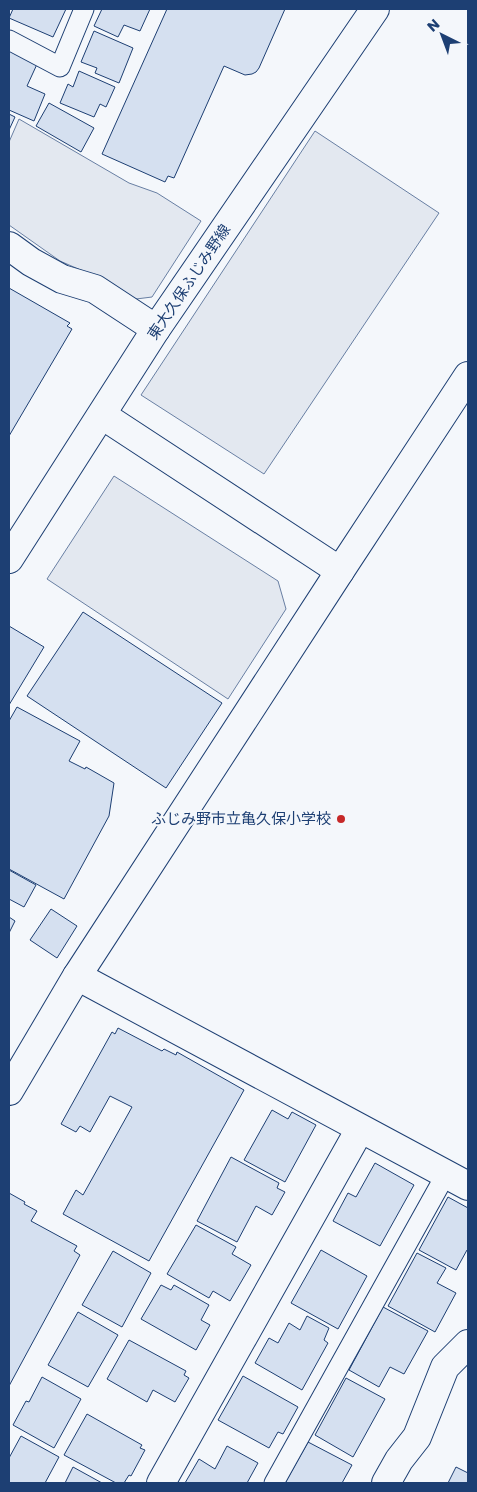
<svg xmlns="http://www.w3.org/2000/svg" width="477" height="1492" viewBox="0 0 477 1492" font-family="Poppins,'Noto Sans JP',sans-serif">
<rect width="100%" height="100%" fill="#f4f7fb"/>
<g fill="#e3e8f0" stroke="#687fa3">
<path d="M 19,119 L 129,183 L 157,193 L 201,221 L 152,297 L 136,299 L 99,278 L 60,261 L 9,225 L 9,142 Z"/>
<path d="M 315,131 L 439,213 L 264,474 L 141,395 Z"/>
<path d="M 114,476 L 278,581 L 286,609 L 228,699 L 47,579 Z"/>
</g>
<g fill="#d5e0f0" stroke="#1d3f73">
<path d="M 13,9 L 66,9 L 53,37 L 9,18 Z"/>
<path d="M 102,9 L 150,9 L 140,31 L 124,25 L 118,37 L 94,26 Z"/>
<path d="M 167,9 L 285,9 L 259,68 L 256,72 L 252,74 L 245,75 L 224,66 L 174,178 L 168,176 L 165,182 L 102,154 Z"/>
<path d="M 94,31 L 133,48 L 119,83 L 95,73 L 97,68 L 81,62 Z"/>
<path d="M 9,49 L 38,62 L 27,86 L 45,94 L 34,121 L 9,110 Z"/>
<path d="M 79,71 L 115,87 L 106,107 L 100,104 L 94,117 L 60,103 L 68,84 L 73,87 Z"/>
<path d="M 49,103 L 94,128 L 81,152 L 36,126 Z"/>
<path d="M 9,114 L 15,117 L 9,130 Z"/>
<path d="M 9,288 L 70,323 L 67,326 L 72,329 L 9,436 Z"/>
<path d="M 83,612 L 222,703 L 166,788 L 27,696 Z"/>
<path d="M 9,626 L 44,647 L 9,705 Z"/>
<path d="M 17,707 L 80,741 L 69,761 L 85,769 L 86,767 L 114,783 L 109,816 L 64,899 L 9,869 L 9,721 Z"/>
<path d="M 9,870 L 36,885 L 24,907 L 9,899 Z"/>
<path d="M 51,909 L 77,926 L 57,958 L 30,940 Z"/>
<path d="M 9,917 L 15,921 L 9,933 Z"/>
<path d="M 118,1028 L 162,1051 L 164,1049 L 176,1055 L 177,1052 L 244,1090 L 149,1261 L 63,1214 L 76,1190 L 83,1195 L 132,1107 L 110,1096 L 90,1132 L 80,1126 L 76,1132 L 61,1124 L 112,1032 L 115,1034 Z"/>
<path d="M 272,1110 L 288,1119 L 292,1112 L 316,1125 L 285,1182 L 244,1160 Z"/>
<path d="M 231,1157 L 279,1183 L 277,1188 L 285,1192 L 272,1215 L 256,1206 L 237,1242 L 197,1221 Z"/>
<path d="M 375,1163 L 414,1185 L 380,1246 L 333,1221 L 348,1193 L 356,1197 Z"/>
<path d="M 9,1193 L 25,1202 L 24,1204 L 37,1211 L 31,1221 L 77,1246 L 74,1251 L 80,1255 L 9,1386 Z"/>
<path d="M 448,1197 L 468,1208 L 468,1251 L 467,1250 L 456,1270 L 419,1250 Z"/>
<path d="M 196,1225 L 236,1247 L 232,1254 L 251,1265 L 230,1301 L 213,1291 L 209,1298 L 167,1274 Z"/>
<path d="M 321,1250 L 367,1276 L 338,1329 L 291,1303 Z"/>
<path d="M 113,1251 L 151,1273 L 122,1327 L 82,1305 Z"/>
<path d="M 417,1253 L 446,1268 L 437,1283 L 456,1293 L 435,1332 L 388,1306 Z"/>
<path d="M 161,1285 L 171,1290 L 174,1285 L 209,1305 L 201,1320 L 210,1325 L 196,1350 L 141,1319 Z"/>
<path d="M 383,1307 L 428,1331 L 404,1374 L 390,1367 L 379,1387 L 349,1370 Z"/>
<path d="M 78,1312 L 118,1335 L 88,1387 L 48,1365 Z"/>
<path d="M 307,1316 L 329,1328 L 324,1340 L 328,1343 L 302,1390 L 255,1363 L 269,1338 L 278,1343 L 289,1323 L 300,1330 Z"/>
<path d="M 129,1340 L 186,1371 L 184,1375 L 189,1378 L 175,1402 L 153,1390 L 147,1402 L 107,1379 Z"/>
<path d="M 243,1376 L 298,1407 L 283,1434 L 278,1432 L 269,1448 L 218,1420 Z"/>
<path d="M 42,1377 L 81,1399 L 54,1448 L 13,1425 L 26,1401 L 29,1402 Z"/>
<path d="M 346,1378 L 385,1399 L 353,1457 L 315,1435 Z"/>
<path d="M 87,1414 L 142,1445 L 140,1448 L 145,1450 L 131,1476 L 129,1475 L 124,1483 L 116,1483 L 64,1455 Z"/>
<path d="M 21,1436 L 59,1457 L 45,1483 L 9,1483 L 9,1458 Z"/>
<path d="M 308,1442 L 352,1465 L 342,1483 L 285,1483 Z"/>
<path d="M 227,1446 L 258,1463 L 247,1483 L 185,1483 L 199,1459 L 215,1469 Z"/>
<path d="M 73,1467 L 102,1483 L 65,1483 Z"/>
<path d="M 456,1467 L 468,1473 L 468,1483 L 448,1483 Z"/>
</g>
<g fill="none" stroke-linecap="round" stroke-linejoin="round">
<g stroke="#1d3f73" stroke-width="21">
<g id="service">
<path d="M 9,40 L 60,67 L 84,9"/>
<path d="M 274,1483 L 446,1174"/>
</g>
</g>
<g stroke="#1d3f73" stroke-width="30">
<g id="minor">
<path d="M 9,246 L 31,262 L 62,279 L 95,289 L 156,329"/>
<path d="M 102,415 L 340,571"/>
<path d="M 77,976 L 468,1186"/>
<path d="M 9,1091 L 77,976 L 340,571 L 468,376"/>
<path d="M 161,1483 L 360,1129"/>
<path d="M 386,1483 L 399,1460 L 417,1437 L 445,1367 L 468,1344"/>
</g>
</g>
<g stroke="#1d3f73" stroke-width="30">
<path id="secondary" d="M 9,559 L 156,329 L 375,9"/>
</g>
<use href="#service" stroke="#f4f7fb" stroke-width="19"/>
<use href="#minor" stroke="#f4f7fb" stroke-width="28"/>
<use href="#secondary" stroke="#f4f7fb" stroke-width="28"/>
</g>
<circle fill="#c62828" stroke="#f4f7fb" stroke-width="2" cx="341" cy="819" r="5"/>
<g text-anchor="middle" stroke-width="4" stroke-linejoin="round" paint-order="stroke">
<g font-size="15" fill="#1d3f73" stroke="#f4f7fb">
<text transform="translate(189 282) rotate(-56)" y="5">東大久保ふじみ野線</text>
</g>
<g font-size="15" fill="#1d3f73" stroke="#f4f7fb" text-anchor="end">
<text x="331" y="824">ふじみ野市立亀久保小学校</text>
</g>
</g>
<rect width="477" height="1492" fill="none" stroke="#1d3f73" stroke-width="20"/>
<g transform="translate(442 35) rotate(318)" stroke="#f4f7fb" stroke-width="4" paint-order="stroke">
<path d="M0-4L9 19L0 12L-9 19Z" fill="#1d3f73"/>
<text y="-8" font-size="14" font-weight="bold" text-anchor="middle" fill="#1d3f73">N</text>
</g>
</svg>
